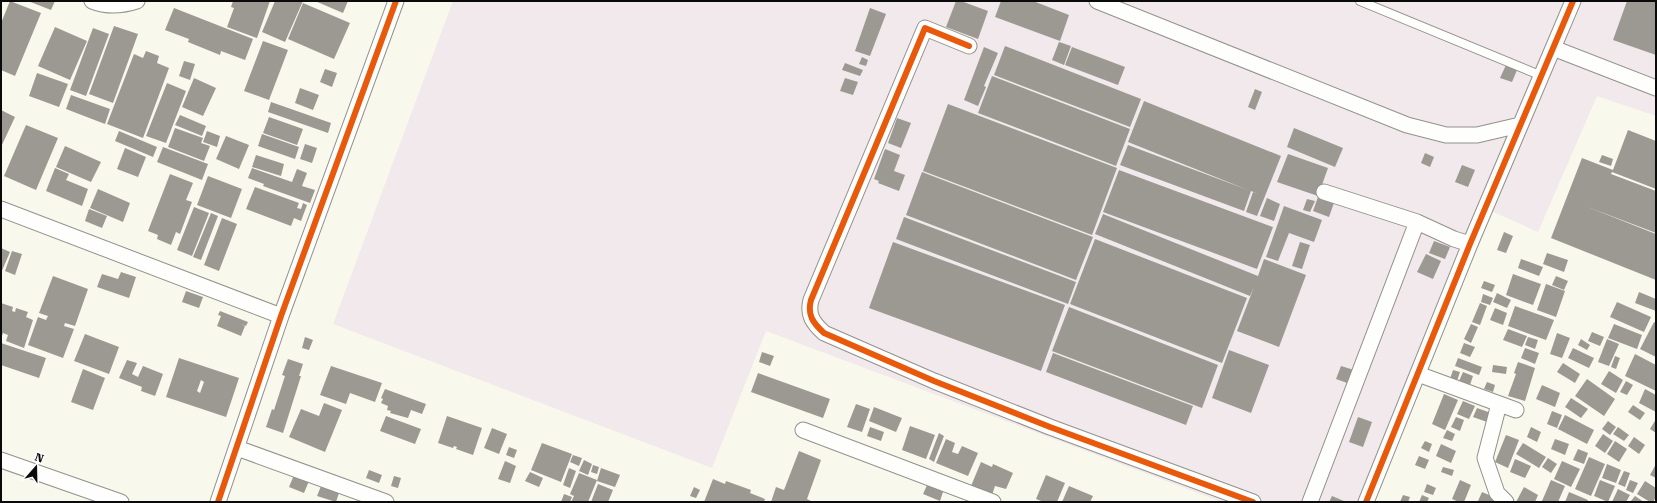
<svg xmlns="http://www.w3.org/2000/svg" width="1657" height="503" font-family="'Roboto Serif',serif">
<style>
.industrial{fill:#f1e9eb}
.building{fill:#9c9993;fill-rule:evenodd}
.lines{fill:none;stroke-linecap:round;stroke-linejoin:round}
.service-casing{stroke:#92918c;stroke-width:10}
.minor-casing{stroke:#92918c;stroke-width:17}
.service{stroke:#fefefc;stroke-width:8}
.minor{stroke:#fefefc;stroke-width:15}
.cycleway-casing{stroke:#fff;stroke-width:8}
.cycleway{stroke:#e8590c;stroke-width:6}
</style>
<rect width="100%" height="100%" fill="#f9f8ed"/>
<path class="industrial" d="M453 1H1656V116L1597 96 1538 232 1489 210 1364 502H1222L766 331 712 468 333 324Z"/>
<path class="building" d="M10 1 41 13 15 76 1 70V23Z
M28 1H55L51 10Z
M233 1H270L257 38 227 27 234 8 231 7Z
M275 1H303L285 42 262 32Z
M315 1H348L343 13Z
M956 1H961L988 11 978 39 946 27Z
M1001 1H1033L1069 15 1060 41 995 17Z
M1627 1H1656V55L1613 40Z
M303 3 350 23 334 59 288 39Z
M174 8 253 39 245 60 221 51 220 55 188 42 189 39 165 30Z
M870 8 886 14 870 56 855 51Z
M114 26 138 34 113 103 89 94Z
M55 27 87 41 70 80 38 66Z
M93 28 109 34 86 96 70 90Z
M263 41 288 50 269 100 244 91Z
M1059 42 1071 46 1064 65 1052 60Z
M1005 46 1141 99 1130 127 994 75Z
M984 47 998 53 984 86 986 87 978 106 964 100Z
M1072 47 1125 67 1118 85 1065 65Z
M146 51 159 56 157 63 169 68 143 138 107 124 134 54 143 58Z
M862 57 868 60 866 66 859 64Z
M184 61 195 64 190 80 179 76Z
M845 63 863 70 860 76 842 70Z
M1506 65 1517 70 1512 82 1500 78Z
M325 69 337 73 332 87 320 82Z
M37 73 68 84 59 107 29 96Z
M992 76 1130 129 1116 166 978 113Z
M194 78 216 88 203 116 182 107Z
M845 78 858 82 853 95 840 91Z
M167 83 186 91 166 143 146 136Z
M300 88 319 95 313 110 295 103Z
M1255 89 1262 92 1255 110 1248 107Z
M71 95 110 109 105 124 66 109Z
M1144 101 1281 156 1257 216 1246 212 1253 192 1259 194 1251 191 1244 211 1120 165 1128 145 1248 190 1128 142Z
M271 102 331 123 328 133 268 112Z
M948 104 1117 168 1092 235 923 171Z
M1 110 15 117 1 147Z
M180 115 206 126 202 136 175 125Z
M269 117 303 129 297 145 263 133Z
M897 118 911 123 901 148 888 143Z
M26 125 58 138 36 190 4 176Z
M175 128 203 138 201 143 210 146 204 161 168 147Z
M1294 128 1343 148 1335 167 1287 147Z
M1628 130 1656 141V189L1612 172 1611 174 1656 191V233L1585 206 1656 234V280L1551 238 1582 158 1613 170Z
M119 131 157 147 153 157 115 141Z
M207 131 220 136 217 147 203 142Z
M262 134 299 147 295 159 258 146Z
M226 136 249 145 239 169 216 159Z
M305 144 317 148 312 163 300 159Z
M65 146 101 162 91 182 56 167Z
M163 147 208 164 202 180 157 162Z
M125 148 146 157 138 177 117 169Z
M885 149 900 155 894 171 905 175 899 191 878 183 879 181 874 179Z
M1425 153 1434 157 1430 167 1421 163Z
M1288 154 1328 168 1318 196 1277 182Z
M256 155 284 164 281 176 252 167Z
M1602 155 1613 159 1611 166 1599 162Z
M1462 165 1475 170 1468 187 1455 182Z
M55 168 69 174 66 180 88 189 82 206 46 191Z
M252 168 292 182 297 169 307 173 302 186 315 190 310 203 263 186 264 184 248 178Z
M1119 170 1273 227 1257 269 1103 212Z
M922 172 1093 237 1076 280 906 215Z
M170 174 193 183 186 200 192 202 180 234 176 232 171 245 157 239 158 235 148 231Z
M208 176 242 189 231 218 197 205Z
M255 187 299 203 297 208 301 209 303 203 307 205 301 221 294 218 291 226 246 209Z
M98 189 130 203 123 222 90 208Z
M1319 194 1335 200 1329 217 1313 211Z
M1267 198 1280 204 1274 221 1260 216Z
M1307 199 1315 201 1310 212 1303 210Z
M1284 206 1322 220 1314 242 1289 233 1278 261 1266 257Z
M194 207 209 213 192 256 177 250Z
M89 209 107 216 102 228 85 221Z
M211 213 218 216 201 260 193 257Z
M1103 214 1258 276 1264 259 1306 275 1279 347 1237 331 1254 287 1250 296 1095 234Z
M904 217 1076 282 1068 304 896 239Z
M222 218 237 224 219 271 204 265Z
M1504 232 1513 236 1506 253 1497 250Z
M1095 239 1247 298 1222 363 1070 304Z
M1434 241 1450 247 1445 259 1429 253Z
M893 242 1065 305 1041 371 869 308Z
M1300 242 1310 245 1302 269 1292 266Z
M1 248 10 252 1 273Z
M12 251 22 254 15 275 5 271Z
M1547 253 1568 260 1564 272 1543 264Z
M1426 254 1441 261 1433 279 1417 272Z
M1521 259 1543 267 1539 276 1518 268Z
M121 272 136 277 129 298 97 287 102 274 118 279Z
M1513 274 1541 284 1533 305 1506 295Z
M53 276 88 289 75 326 65 323 64 326 74 329 63 358 28 345 38 317 46 320 48 316 39 313Z
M1556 276 1568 281 1564 290 1552 285Z
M1484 281 1495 285 1492 292 1481 288Z
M1546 284 1565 291 1556 317 1537 310Z
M186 291 203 297 199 308 182 302Z
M1639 292 1656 299V311L1635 303Z
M1497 293 1511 300 1507 308 1493 302Z
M1483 294 1493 298 1490 305 1481 302Z
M1617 302 1651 317 1644 332 1610 317Z
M1 303 13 307 12 311 15 312 16 308 28 312 26 317 33 320 24 348 6 341 8 335 3 333 1 338Z
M1480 303 1487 306 1480 325 1472 322Z
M1515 306 1554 320 1546 340 1508 326Z
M1069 307 1218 365 1202 408 1052 351Z
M1495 308 1507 313 1503 325 1490 320Z
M220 311 248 322 246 326 241 324 245 326 241 336 217 326 221 316 218 315Z
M1654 322 1656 323V357L1640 349Z
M1471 324 1478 327 1471 343 1464 339Z
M1614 324 1642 335 1637 349 1608 338Z
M1508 329 1527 336 1522 347 1503 340Z
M1592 332 1604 337 1600 346 1588 341Z
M1557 333 1570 338 1562 358 1550 354Z
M85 334 119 347 109 374 74 361Z
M305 337 313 340 309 350 302 348Z
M1528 337 1538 340 1535 349 1525 345Z
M1581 339 1590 345 1587 350 1578 345Z
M1607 339 1619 344 1609 366 1598 362Z
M1 343 46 358 39 378 1 365Z
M1464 343 1475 347 1470 357 1460 353Z
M1525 348 1539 353 1535 364 1521 358Z
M1573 348 1594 358 1589 368 1568 358Z
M1229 350 1269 365 1251 413 1212 398Z
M762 352 774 356 770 366 759 362Z
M1053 353 1193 406 1186 425 1046 372Z
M1635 354 1656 365V391L1625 376Z
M1615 356 1620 358 1616 369 1611 367Z
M179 358 239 378 226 417 166 397ZM201 380 204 382 200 393 197 391Z
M1458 358 1482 367 1479 375 1455 366Z
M288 359 303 364 299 376H301L283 433 266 427 272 409 274 410 285 376 282 375Z
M127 360 137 363 132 374 138 377 143 366 163 374 155 396 141 391 142 387 119 378Z
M1518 362 1535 368 1525 401 1508 396 1516 374 1514 373Z
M1563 363 1580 374 1575 383 1557 372Z
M1493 365 1507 367 1506 374 1492 372Z
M331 366 382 383 375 402 350 393 346 404 320 395Z
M1341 366 1354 370 1350 384 1336 379Z
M83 369 105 378 93 410 71 402Z
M1453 370 1460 372 1457 381 1450 379Z
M1609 371 1623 380 1616 393 1601 384Z
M1463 372 1473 376 1470 385 1459 381Z
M758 373 830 399 823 418 751 392Z
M1587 379 1615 399 1604 416 1575 396Z
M1626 381 1633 385 1627 395 1620 392Z
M1487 382 1495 385 1493 392 1484 389Z
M1542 385 1560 393 1555 407 1536 399Z
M385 389 426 404 422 414 411 410 408 418 390 413 391 411 387 410 388 406 381 403 383 399 381 398Z
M1645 389 1656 395V412L1639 403Z
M1444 394 1458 400 1445 430 1432 424Z
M1571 398 1588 409 1581 418 1565 407Z
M1463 401 1475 406 1469 419 1457 414Z
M324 403 342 410 325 452 289 437 301 409 319 416Z
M856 404 870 409 862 432 847 427Z
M1633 405 1645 413 1640 420 1628 412Z
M874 407 902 418 896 432 869 421Z
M1477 408 1491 413 1487 422 1473 417Z
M1552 411 1562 415 1557 428 1547 424Z
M1565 415 1594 430 1587 444 1558 429Z
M386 416 421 429 415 444 380 431Z
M447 416 482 428 473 455 456 449 457 447 454 446 453 448 438 443Z
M1358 417 1372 422 1363 447 1349 442Z
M1456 417 1464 420 1460 431 1451 427Z
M1656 419V433L1650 429Z
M1608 421 1616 427 1610 435 1602 429Z
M910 426 935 435 926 459 902 450Z
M870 427 884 432 881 441 867 436Z
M1531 427 1541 432 1537 442 1527 437Z
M1618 427 1629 435 1624 441 1613 434Z
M492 428 507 434 499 454 484 448Z
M1447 430 1455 434 1452 441 1443 438Z
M939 433 944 436 934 462 929 459Z
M1603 434 1613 441 1605 453 1595 446Z
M1506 435 1519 440 1508 468 1495 462Z
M1634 437 1645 445 1639 454 1628 446Z
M946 439 955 443 952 452 958 454 962 446 978 453 968 476 936 463Z
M1555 439 1569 444 1565 455 1551 449Z
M1425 441 1432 444 1429 452 1421 448Z
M1615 441 1627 449 1619 462 1607 454Z
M542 443 572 454 561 482 531 470Z
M1523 443 1546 457 1539 468 1516 454Z
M1441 444 1456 451 1451 463 1436 456Z
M509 447 517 450 514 458 506 455Z
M1578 449 1588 453 1584 464 1573 460Z
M799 451 821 460 807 499 813 502H771L776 487 784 490Z
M573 455 582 458 579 466 570 462Z
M1419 456 1429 460 1425 469 1415 465Z
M1589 457 1605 464 1591 496 1575 489Z
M1548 458 1557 464 1551 473 1542 467Z
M1515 459 1531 466 1525 478 1510 472Z
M584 460 592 464 588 475 579 471Z
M505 461 516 466 510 483 498 479Z
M1562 461 1580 469 1571 487 1554 479Z
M981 462 992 467 993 464 1013 473 1006 489 995 486 992 495 971 486Z
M1607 464 1621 470 1616 483 1602 478Z
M1656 464V478L1650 475Z
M593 465 599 467 597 474 591 472Z
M1443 467 1454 470 1452 476 1441 472Z
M569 468 576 471 570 488 563 485Z
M601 468 620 475 615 487 597 481Z
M369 470 382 475 379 483 366 478Z
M1624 471 1630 473 1625 487 1618 484Z
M530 472 543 478 539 487 525 481Z
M579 473 597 480 588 502H571L574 496 570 494Z
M294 475 309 481 304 493 289 487Z
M1046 475 1065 483 1057 502H1044L1036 499Z
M394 476 401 478 398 488 391 486Z
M713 479 725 484 726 481 751 490 750 493 765 499 764 502H704Z
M1460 480 1471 485 1464 502H1459L1452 499Z
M1551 480 1565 486 1558 502 1542 501Z
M1600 480 1615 486 1608 502 1594 496Z
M1630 480 1638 483 1633 493 1626 490Z
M1645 481 1656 488V497L1653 502H1650L1637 494Z
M928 483 944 489 940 501 923 494Z
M598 484 613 490 608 502H591Z
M1427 484 1436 488 1433 495 1424 492Z
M321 486 339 493 336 502 317 496Z
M1069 486 1093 496 1090 502H1062Z
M694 487 700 490 696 498 690 496Z
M1524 487 1538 495 1535 502H1516Z
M1618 489 1630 495 1626 502H1612Z
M1482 492 1496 498 1494 502 1478 501Z
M1569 492 1588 500 1587 502H1565Z
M564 494 572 497 570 502H561Z
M1403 495 1410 497 1408 502H1400Z
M1422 495 1429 498 1427 502H1419Z
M1332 496 1344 501 1343 502H1329Z
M1635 496 1644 502H1630Z"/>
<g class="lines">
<g class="service-casing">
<path id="service" d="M1360 1 1542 76"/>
</g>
<g class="minor-casing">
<path id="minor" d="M92 1C107 7 122 6 137 1
M1097 1 1407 125 1446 135H1477L1520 125
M969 46 925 28 811 300C807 315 813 323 824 333L934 381 1050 427 1253 502
M1553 48 1656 88
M1324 192 1417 222 1454 239 1470 244
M1 209 281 316
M1418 374 1516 410
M1499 404 1485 458 1497 493 1506 502
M803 430 993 502
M237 448 386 502
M1 460 121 502
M218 502 281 316 396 1
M1310 502 1417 222
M1366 502 1470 244 1573 1"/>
</g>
<use href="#service" class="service"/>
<use href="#minor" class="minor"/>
<g class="cycleway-casing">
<path id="cycleway" d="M969 46 925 28 811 300C807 315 813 323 824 333L934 381 1050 427 1253 502
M218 502 281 316 396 1
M1366 502 1470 244 1573 1"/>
</g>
<use href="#cycleway" class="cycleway"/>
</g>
<rect width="1657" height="503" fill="none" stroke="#0a0a0a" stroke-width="4"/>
<g transform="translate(36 467) rotate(20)" stroke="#ffffff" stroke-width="3" paint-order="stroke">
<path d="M0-3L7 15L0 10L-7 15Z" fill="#0a0a0a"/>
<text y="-6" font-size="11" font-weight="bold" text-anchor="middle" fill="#0a0a0a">N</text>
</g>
</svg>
